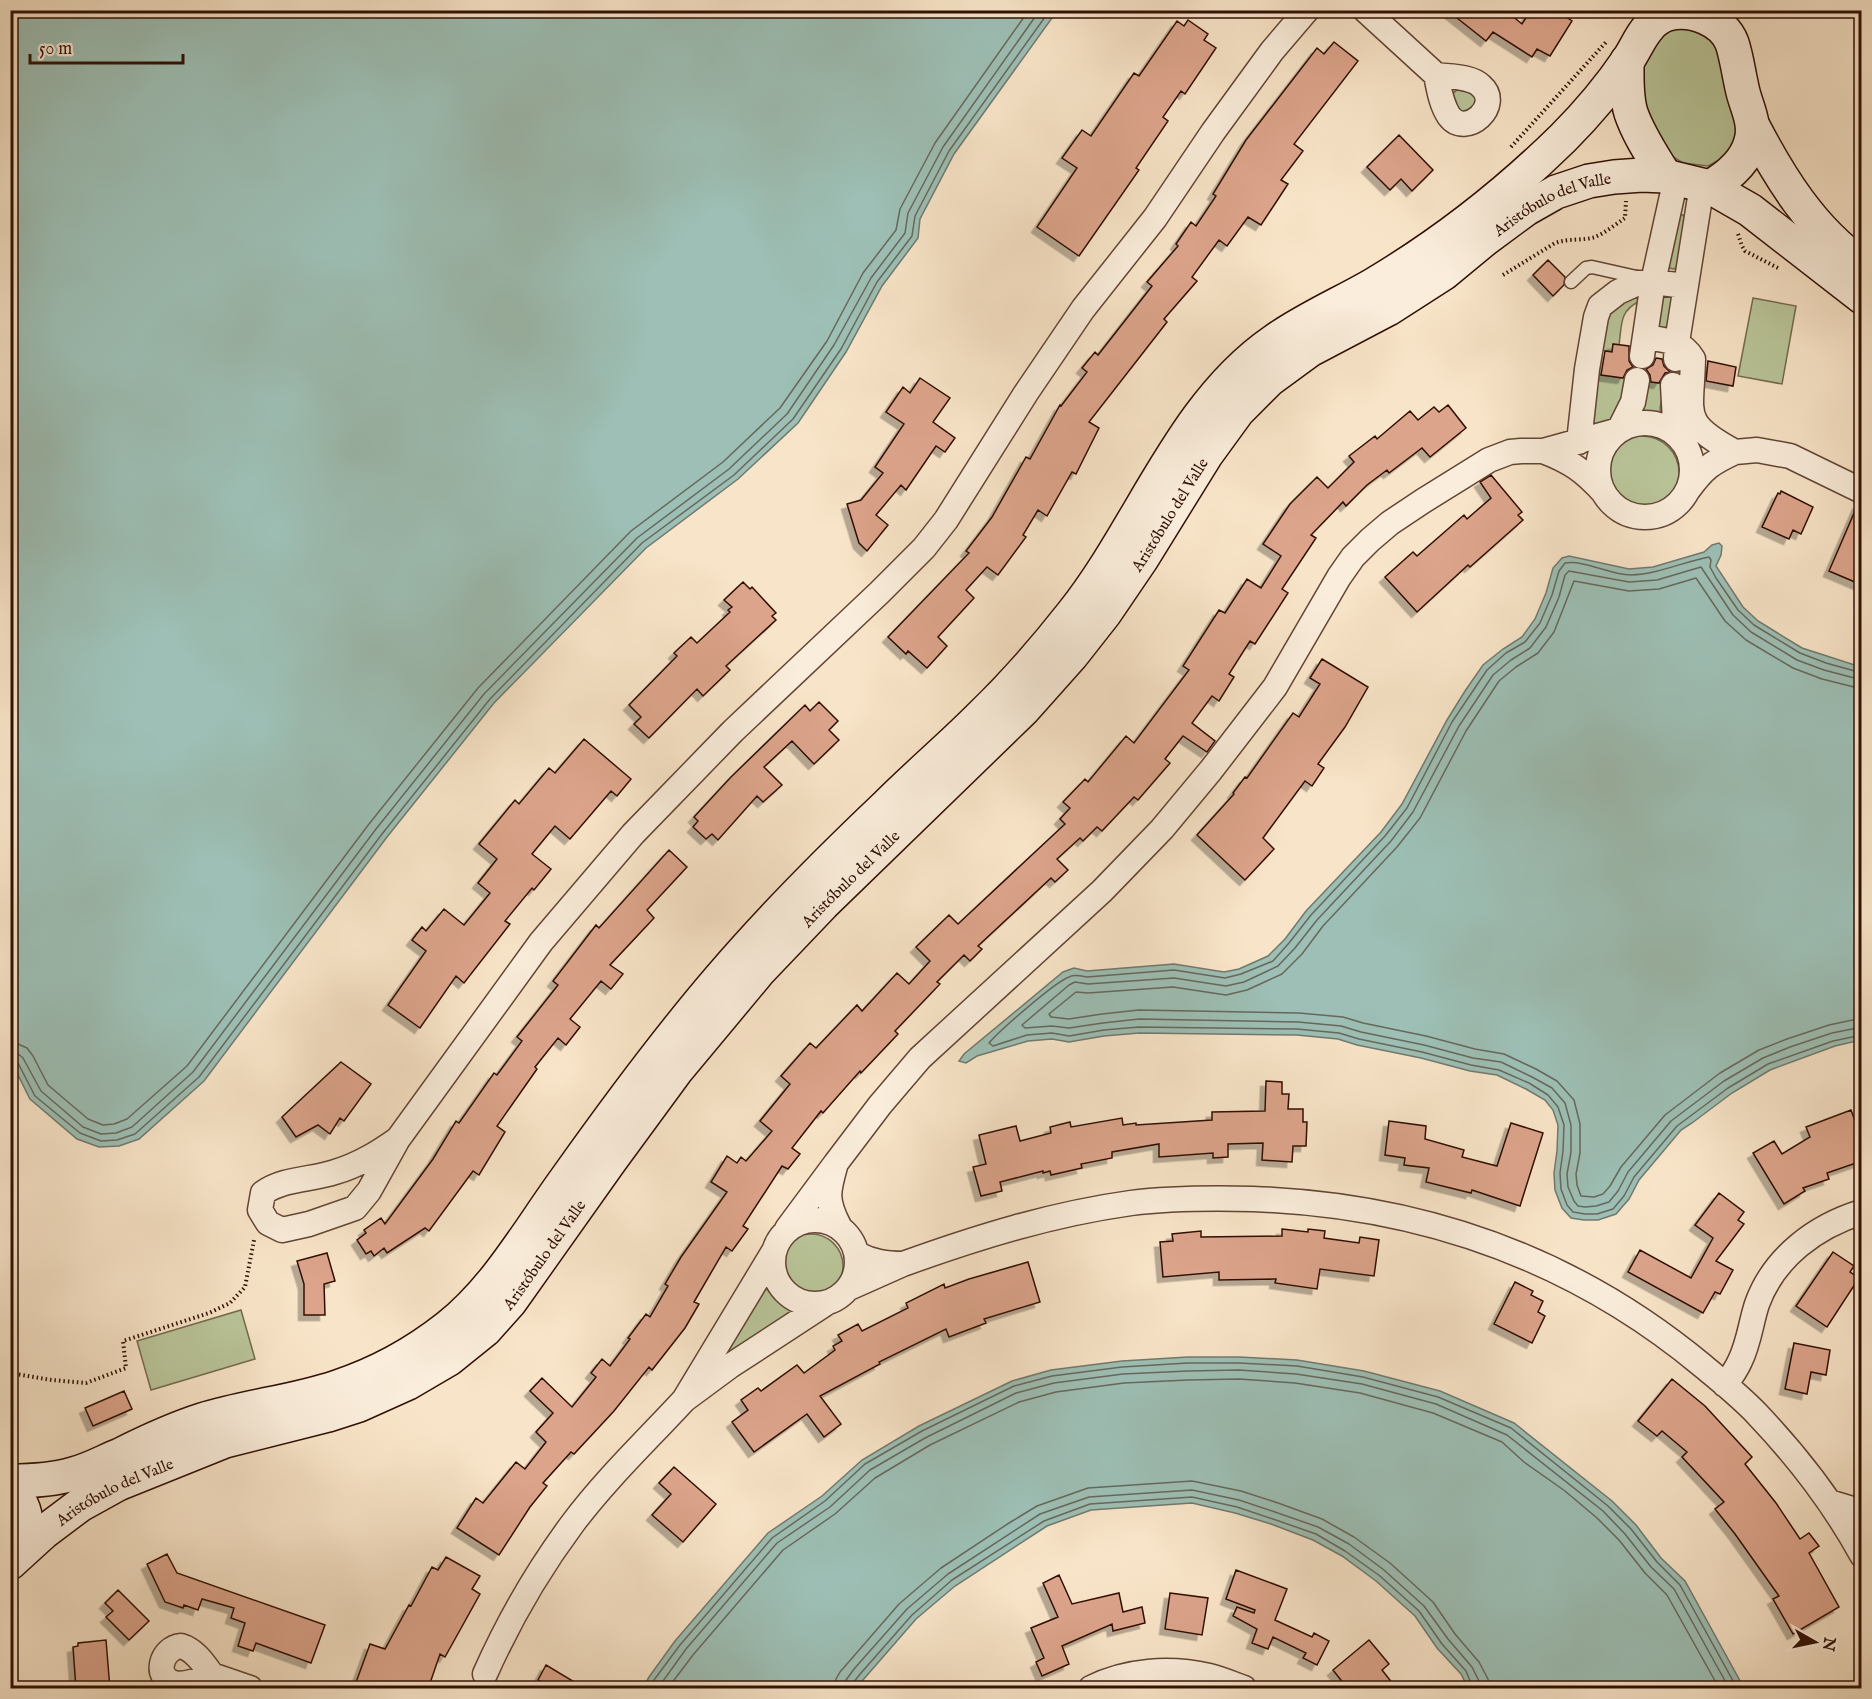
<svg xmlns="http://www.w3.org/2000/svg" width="1872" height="1699" font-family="'IM FELL English',serif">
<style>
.green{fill:#b9c599;stroke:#746a4e;stroke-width:1.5}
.water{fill:#9dbfb5;stroke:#71796e;stroke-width:1.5}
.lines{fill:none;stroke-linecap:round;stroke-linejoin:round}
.shore{stroke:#66685c;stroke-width:1.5}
.building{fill:#dca48b;stroke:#301004;stroke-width:1.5;filter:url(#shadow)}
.lane-casing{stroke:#624535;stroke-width:15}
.street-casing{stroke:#624535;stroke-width:27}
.secondary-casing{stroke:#301004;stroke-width:36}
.path{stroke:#301004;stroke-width:4;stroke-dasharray:1.5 3;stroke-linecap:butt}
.lane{stroke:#faeddb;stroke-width:12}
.street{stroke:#faeddb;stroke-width:24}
.secondary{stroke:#faeddb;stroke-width:33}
.labels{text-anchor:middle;stroke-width:4.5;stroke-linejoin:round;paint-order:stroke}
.street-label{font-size:16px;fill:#301004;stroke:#faeddb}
</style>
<defs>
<filter id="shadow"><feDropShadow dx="-5.5" dy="5.5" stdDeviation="0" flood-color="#0004"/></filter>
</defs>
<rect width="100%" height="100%" fill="#f8e4c8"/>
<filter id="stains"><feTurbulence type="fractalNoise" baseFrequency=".00333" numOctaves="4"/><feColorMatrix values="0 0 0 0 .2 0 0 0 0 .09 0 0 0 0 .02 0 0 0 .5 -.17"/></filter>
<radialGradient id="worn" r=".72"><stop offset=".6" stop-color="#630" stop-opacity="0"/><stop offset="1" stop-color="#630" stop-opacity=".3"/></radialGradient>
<path class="green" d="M1682 22 1715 37 1738 118V138L1727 156 1708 166 1683 163 1662 150 1643 126 1638 65 1650 38Z
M1467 88 1479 101 1463 117 1450 100C1453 90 1458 89 1467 88Z
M1676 214 1683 215 1685 218 1678 266 1674 269 1669 268 1666 264Z
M1638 291 1640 301C1619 311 1622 324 1619 345L1613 344 1612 352 1602 350 1608 311Z
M1663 294 1674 295 1670 328 1658 329 1657 323Z
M1753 298 1796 306 1782 384 1738 376Z
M1598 374 1628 379C1624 402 1619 412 1602 428L1595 427 1592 419Z
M1647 381 1664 384 1660 409 1662 416 1659 419 1640 415 1639 412Z
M1605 473a37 37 0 1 1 74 0a37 37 0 1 1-74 0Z
M779 1266a32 32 0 1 1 64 0a32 32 0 1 1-64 0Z
M766 1281 774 1298 793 1312 713 1373Z
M241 1310 255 1359 151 1390 137 1341Z"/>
<path class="water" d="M11 10 1057 11 954 154 920 219 918 238 882 286 846 352 798 423 738 479 646 548 494 703 387 837 204 1081 139 1139 119 1146 99 1147 77 1139 30 1099 11 1061Z
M1719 543 1722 546 1721 555 1716 566 1743 607 1758 621 1802 648 1861 667V1040L1835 1046 1770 1070 1732 1093 1692 1123 1681 1130 1639 1180 1629 1199 1616 1214 1598 1220H1584L1571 1218 1562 1208 1555 1190 1554 1173 1557 1151 1558 1125 1553 1110 1545 1100 1526 1089 1497 1075 1470 1071 1421 1058 1357 1045 1338 1039 1297 1035 1139 1033 1104 1036 1069 1042 1052 1039 1028 1041 977 1056 966 1063 959 1061 964 1054 1063 972 1074 968 1087 971 1174 964 1224 972 1239 969 1268 956 1285 939 1306 911 1381 832 1402 804 1447 720 1465 691 1483 665 1503 649 1522 637 1535 619 1546 593 1553 568 1562 558 1569 556 1629 569 1653 567 1704 552 1712 545Z
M1188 1357H1239L1297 1360 1364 1371 1440 1391 1514 1423 1612 1501 1636 1525 1661 1558 1685 1581 1744 1688H1468L1461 1674 1437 1648 1415 1616 1376 1581 1342 1556 1313 1540 1271 1524 1235 1513 1192 1503 1091 1510 1047 1526 955 1586 916 1619 856 1688H643L649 1677 675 1641 768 1533 822 1496 862 1460 919 1426 1012 1381 1051 1370 1122 1361Z"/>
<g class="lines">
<path class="shore" d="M1862 673 1826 663 1800 653 1754 625 1738 610 1716 578 1710 567 1711 560 1709 557C1683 562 1658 574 1631 575 1609 575 1587 560 1565 563L1559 571 1552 595 1540 623 1525 642 1506 653 1487 670 1452 722 1407 808 1385 836 1311 915 1289 943 1273 961 1241 974 1225 978 1174 970 1087 977C1081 976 1075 974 1069 977 1055 982 999 1031 989 1043L993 1046 1027 1035 1052 1033 1069 1036 1104 1030 1139 1027 1297 1029 1339 1033 1359 1039 1422 1052 1471 1065 1499 1070 1529 1083 1548 1095 1558 1107 1564 1125 1563 1151 1560 1173 1561 1189 1567 1205 1573 1212 1585 1214H1597L1613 1209 1624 1196 1634 1177 1677 1126 1728 1088 1768 1064 1833 1041 1862 1035
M1862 680 1824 670 1797 660 1751 632 1733 615 1701 567 1657 580 1629 582 1569 571 1565 575 1559 597 1546 627 1530 648 1511 660 1493 675 1459 726 1413 812 1391 841 1317 920 1295 948 1278 966 1244 982 1226 986 1174 978 1088 984 1075 982 1069 985 1022 1025 1025 1028 1052 1026 1069 1028 1103 1023 1139 1019 1298 1022 1341 1026 1361 1032 1424 1045 1473 1058 1501 1062 1532 1077 1552 1088 1565 1103 1571 1125V1152L1567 1174 1568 1187 1574 1201 1578 1206 1585 1207 1596 1206 1609 1202 1618 1191 1628 1172 1671 1121 1724 1081 1763 1058 1790 1047 1832 1033 1862 1027
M1862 689 1822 679 1793 668 1746 640 1725 621 1696 578 1659 589 1629 591 1574 581 1554 632 1538 653 1516 667 1499 681 1466 731 1420 818 1397 847 1323 926 1302 954 1282 974 1247 990 1226 995 1173 987 1088 993 1076 992 1049 1014 1051 1017 1069 1019 1102 1014 1139 1010 1299 1013 1343 1017 1363 1023 1426 1036 1475 1049 1504 1054 1536 1069 1557 1081 1574 1100 1580 1124V1153L1576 1174 1577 1185 1581 1196 1594 1197 1603 1194 1610 1186 1621 1167 1665 1115 1720 1073 1759 1050 1787 1039 1829 1025 1862 1018
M10 1043 18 1044 27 1048 33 1056 48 1085 88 1119 103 1125 114 1124 127 1119 187 1066 369 824 478 688 631 531 723 462 780 408 827 341 863 273 896 230 900 209 935 143 1029 10
M10 1052 17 1053 23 1058 41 1091 83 1127 101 1134 116 1133 132 1127 193 1072 376 829 484 694 637 538 729 469 787 414 834 345 871 278 905 233 908 213 943 147 1040 10
M10 1060 18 1063 35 1096 80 1133 101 1141 117 1140 135 1134 199 1077 382 834 490 699 642 543 734 475 793 419 841 349 877 282 912 236 915 216 949 151 1050 10
M649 1688 654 1680 680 1645 772 1538 825 1501 865 1464 922 1431 1014 1386 1052 1376 1122 1367 1188 1363H1239L1297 1366 1363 1377 1438 1397 1511 1428 1608 1506 1631 1529 1657 1562 1680 1585 1737 1688
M658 1688 686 1649 777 1543 830 1507 870 1470 925 1438 1016 1393 1054 1383 1123 1374 1188 1371 1239 1370 1296 1374 1362 1384 1436 1404 1507 1435 1603 1511 1625 1534 1651 1567 1674 1589 1729 1688
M668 1688 693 1655 783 1550 835 1514 875 1478 930 1445 1019 1402 1056 1392 1124 1383 1188 1380 1239 1379 1295 1383 1360 1393 1433 1413 1502 1442 1524 1462 1565 1491 1597 1518 1619 1540 1645 1573 1667 1595 1719 1688
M835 1688 836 1679 840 1672 899 1604 941 1568 1009 1523 1037 1506 1088 1488 1192 1481 1241 1491 1278 1503 1322 1519 1354 1537 1390 1563 1433 1602 1455 1634 1479 1662 1488 1679 1489 1688
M844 1688 846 1680 854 1669 907 1609 948 1574 1040 1514 1089 1497 1192 1490 1239 1500 1275 1512 1318 1527 1349 1544 1384 1570 1424 1606 1448 1639 1472 1667 1479 1681 1480 1688
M852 1688 853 1683 861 1673 912 1615 952 1580 1044 1521 1090 1504 1192 1497 1237 1507 1273 1519 1316 1534 1345 1551 1380 1576 1419 1611 1442 1644 1466 1671 1473 1688"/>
</g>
<path class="building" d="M1447 10H1505L1522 24 1531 10H1556L1572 21 1550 56 1537 49 1532 57 1493 32 1486 41Z
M1188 20 1208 34 1204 40 1216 48 1185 94 1181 91 1163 117 1168 121 1136 168 1139 170 1079 256 1037 227 1077 168 1062 158 1082 130 1091 136 1134 73 1139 76 1177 21 1184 26Z
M1334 42 1358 61 1294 144 1303 151 1281 180 1288 184 1261 225 1248 217 1227 246 1219 240 1192 277 1197 281 1164 319 1167 322 1089 422 1099 428 1076 474 1072 472 1047 516 1038 510 1023 535 1026 537 998 575 987 567 966 590 974 598 938 637 947 646 927 668 908 651 906 654 888 637 969 553 966 551 992 517 1026 457 1030 459 1060 405 1061 406 1087 372 1082 368 1095 352 1098 355 1152 286 1147 282 1178 246 1176 244 1191 222 1196 226 1216 196 1213 194 1246 140 1317 48 1324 54Z
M1399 135 1433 170 1412 191 1401 179 1390 190 1367 167Z
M1548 260 1565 277 1564 285 1553 296 1533 275Z
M1613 344 1629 346V361L1633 367 1627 370 1623 378 1601 375 1605 351 1612 352Z
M1656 358 1662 359 1664 366 1670 372 1665 373 1659 383 1651 382 1650 375 1646 369 1653 365Z
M1708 361 1736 367 1733 386 1706 381Z
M920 378 950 398 933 422 955 438 945 452 936 446 906 490 901 485 876 515 888 525 867 551 859 543 847 504 861 500 883 473 875 467 904 424 886 412 903 387 910 393Z
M1448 405 1466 428 1430 457 1422 448 1389 473 1387 470 1367 485 1346 506 1343 502 1311 535 1316 538 1282 589 1288 593 1255 644 1250 641 1229 674 1234 677 1219 701 1212 696 1192 723 1215 741 1207 752 1183 736 1165 759 1170 763 1138 800 1134 797 1102 831 1097 827 1083 841 1080 838 1057 859 1068 870 1055 882 1051 878 978 946 982 949 970 961 964 955 937 982 940 984 895 1031 898 1034 861 1073 860 1071 823 1113 821 1111 792 1148 800 1154 788 1169 782 1166 743 1226 748 1229 732 1251 726 1247 694 1302 699 1304 685 1328 652 1370 649 1367 614 1411 574 1454 571 1452 543 1483 547 1486 530 1507 499 1555 457 1528 476 1498 483 1503 516 1462 525 1469 546 1442 536 1432 553 1413 530 1391 542 1378 572 1407 596 1377 591 1373 602 1359 610 1366 630 1339 628 1338 646 1314 650 1317 668 1286 665 1284 681 1257 727 1192 711 1182 727 1156 737 1163 741 1157 746 1161 772 1131 760 1121 790 1084 781 1076 810 1043 816 1048 857 1005 862 1011 897 973 909 984 930 961 916 947 949 915 958 924 1065 824 1060 819 1070 808 1063 802 1085 779 1088 782 1126 736 1134 743 1189 670 1183 666 1219 610 1225 613 1247 579 1261 588 1281 556 1263 544 1290 504 1317 477 1328 488 1354 462 1349 456 1375 436 1377 439 1410 411 1418 420 1434 407 1439 412Z
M1491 475 1522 512 1518 515 1523 520 1470 567 1468 565 1417 612 1385 577 1413 552 1417 556 1464 515 1467 519 1491 498 1480 482Z
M1781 491 1813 507 1801 534 1793 530 1789 539 1762 527 1778 493 1780 494Z
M1858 504 1862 505V585L1829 571Z
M743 582 750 589 752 587 776 613 772 616 776 620 726 666 730 670 703 696 697 689 649 738 634 724 641 717 629 705 677 656 674 653 691 637 697 643 730 612 728 610 732 607 724 600Z
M1322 659 1368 687 1345 727 1318 764 1324 768 1312 786 1305 781 1263 838 1274 849 1245 880 1197 835 1234 794 1233 793 1245 777 1247 778 1293 713 1299 717 1320 684 1310 678Z
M819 702 838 721 829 730 839 740 814 764 792 741 764 767 782 785 763 802 757 796 718 840 712 834 706 839 693 827 698 821 694 817 731 777 805 705 810 711Z
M584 739 631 779 617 796 611 791 570 839 555 826 532 854 551 869 534 890 532 888 505 921 510 924 464 983 456 976 420 1028 388 1005 426 951 412 940 422 927 426 931 444 909 464 925 490 893 478 883 497 859 479 844 515 800 519 804 549 768 555 773Z
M669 850 687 867 647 910 654 918 610 965 623 974 611 989 601 981 570 1019 580 1027 566 1045 558 1038 535 1067 537 1069 497 1126 505 1132 479 1175 473 1171 429 1231 425 1228 387 1253 384 1248 374 1256 371 1251 366 1254 357 1240 366 1233 364 1230 381 1218 385 1224 433 1159 456 1121 459 1123 494 1073 497 1075 522 1041 517 1037 558 985 553 981 596 925 599 928Z
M341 1062 371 1084 344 1121 340 1118 330 1134 318 1125 296 1137 282 1117Z
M1266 1081 1282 1082V1094H1289L1288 1109H1303V1122H1307L1306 1146H1293L1292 1162 1262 1160 1263 1143 1228 1144V1157L1213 1158V1153L1159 1157V1144L1112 1152V1158L1081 1164 1082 1168 1051 1175 1050 1171 1043 1173V1171L1000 1182 1002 1191 981 1196 973 1167 986 1164 979 1135 1016 1126 1020 1141 1051 1133 1050 1127 1070 1122 1071 1127 1122 1118 1123 1125 1136 1123V1125L1212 1120V1112L1265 1111Z
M1851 1110 1862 1140V1161L1827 1173 1829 1179 1803 1188 1805 1191 1784 1204 1753 1153 1774 1141 1782 1154 1810 1137 1806 1127Z
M1389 1121 1426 1126 1425 1139 1464 1150 1462 1157 1497 1166 1511 1123 1543 1133 1520 1206 1472 1190 1471 1193 1426 1182 1429 1168 1404 1165 1405 1158 1385 1155Z
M1719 1193 1744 1212 1738 1220 1744 1224 1716 1261 1733 1270 1720 1294 1715 1292 1703 1313 1628 1272 1640 1250 1691 1278 1713 1238 1695 1225Z
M1282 1229 1308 1232V1229L1325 1231 1324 1238 1359 1243 1360 1237 1379 1240 1374 1276 1320 1269 1317 1289 1275 1283 1276 1279 1219 1280V1272L1163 1277 1160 1242 1173 1241 1172 1234 1201 1231V1237L1282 1236Z
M1833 1252 1854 1266 1850 1272 1859 1278 1827 1327 1796 1306Z
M327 1253 335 1281 324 1284 325 1315H304V1284L297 1261Z
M1028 1262 1040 1302 984 1319 986 1323 949 1337 946 1329 879 1362 880 1364 820 1396 841 1424 824 1437 807 1414 754 1452 732 1422 748 1410 741 1400 758 1388 761 1391 797 1365 804 1373 835 1350 833 1346 842 1341 838 1335 858 1324 862 1331 908 1308 906 1303 944 1284 945 1288 969 1279Z
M1515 1282 1533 1291 1531 1295 1543 1301 1538 1312 1545 1316 1532 1343 1494 1324Z
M1794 1343 1830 1350 1826 1375 1811 1372 1807 1394 1785 1389Z
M1672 1379 1705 1406 1752 1457 1745 1464 1776 1503 1800 1539 1809 1533 1819 1546 1809 1553 1839 1607 1793 1634 1773 1599 1779 1596 1735 1534 1715 1509 1724 1502 1682 1457 1687 1452 1662 1431 1657 1436 1638 1421Z
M124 1391 132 1409 93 1426 85 1408Z
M674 1467 716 1504 683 1542 652 1515 671 1494 659 1483Z
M167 1554 177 1573 325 1625 311 1663 256 1643 253 1651 238 1646 245 1623 231 1618 234 1608 202 1599 198 1610 184 1605 183 1608 165 1602 147 1564Z
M446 1557 480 1576 472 1589 480 1594 445 1657 440 1654 428 1689H364L355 1685 370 1644 385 1649 409 1605 411 1606 432 1567 438 1570Z
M1236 1570 1287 1589 1275 1620 1312 1637 1314 1633 1329 1641 1317 1665 1303 1658 1306 1653 1273 1637 1268 1649 1252 1643 1257 1629 1233 1616 1237 1607 1254 1613 1255 1610 1226 1599Z
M1059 1575 1072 1604 1119 1593 1123 1612 1142 1607 1145 1623 1113 1631 1112 1624 1062 1646 1069 1664 1042 1676 1036 1662 1044 1658 1031 1628 1058 1617 1043 1583Z
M118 1590 149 1621 129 1640 106 1617 113 1611 105 1603Z
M1170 1593 1208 1598 1202 1635 1165 1629Z
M106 1640 110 1689H76L73 1647 78 1646V1643Z
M1369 1640 1389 1664 1382 1670 1397 1689H1348L1333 1670Z
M546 1665 586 1689H545V1684L538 1680Z"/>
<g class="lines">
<g class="lane-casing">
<path id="lane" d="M1571 282 1586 268 1592 267 1641 278"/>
</g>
<g class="street-casing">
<path id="street" d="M1365 10 1436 75
M1436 75C1450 77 1471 76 1481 86 1503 105 1466 139 1449 116 1441 104 1439 89 1436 75Z
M1645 337C1664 340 1682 340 1693 359 1692 415 1679 422 1735 452 1711 463 1704 468 1688 490
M1642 356 1653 282 1676 178
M1676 359 1677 342 1702 185
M1673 385 1675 421 1681 439 1687 435
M1598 470a47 47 0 1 1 94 0a47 47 0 1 1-94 0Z
M1579 442 1587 369 1596 317 1600 306 1618 292 1638 283 1653 282 1685 286
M1735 452 1757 450 1790 456 1862 491
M1604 493C1584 471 1570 461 1543 451L1619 430 1633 402 1637 380
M398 1139C378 1153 359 1165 335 1172 312 1180 284 1178 263 1193L260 1210 268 1223 282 1230 309 1224 355 1208 369 1191 398 1139 541 942 633 834 733 731 879 593 924 548 946 520 1026 393 1083 309 1155 218 1213 132 1272 51 1307 10
M836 1163 880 1105 920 1058 1102 891 1162 829 1211 770 1275 687 1339 577 1353 557 1370 540 1390 523 1423 501 1489 460 1510 452 1521 451H1543
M773 1262a42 42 0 1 1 84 0a42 42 0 1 1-84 0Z
M787 1229 836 1163C828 1191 825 1199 839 1226
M774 1251 684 1400 730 1366 825 1304
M903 1264C978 1237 1052 1214 1131 1203 1171 1198 1213 1198 1253 1199 1422 1205 1573 1258 1703 1366 1722 1382 1741 1397 1757 1414 1797 1456 1834 1504 1862 1555
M849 1288 903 1264C886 1264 873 1262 857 1254
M1725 1385C1731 1377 1736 1370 1740 1361 1749 1343 1751 1322 1757 1304 1774 1257 1816 1226 1862 1212
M1829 1502 1862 1512
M181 1646C195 1650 204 1664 212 1675 201 1679 185 1686 174 1683 153 1678 161 1648 181 1646Z
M485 1674C509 1620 538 1570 573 1523 606 1479 647 1440 684 1400
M212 1675 250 1688
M1091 1688C1126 1670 1170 1667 1209 1676 1221 1679 1233 1684 1244 1688"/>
</g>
<g class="secondary-casing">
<g id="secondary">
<path d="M1627 61C1627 79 1626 97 1631 113 1639 136 1653 156 1665 176"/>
<path d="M1753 126C1780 178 1812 230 1862 265"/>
<path d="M10 1481C31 1481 53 1480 73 1474 89 1470 105 1461 120 1455 146 1442 174 1429 202 1420 246 1406 293 1402 337 1387 377 1374 415 1353 448 1327 497 1288 529 1230 566 1179 615 1110 665 1042 720 978 772 917 829 860 887 805 917 775 949 748 979 718 1012 686 1043 651 1072 614 1141 528 1181 405 1274 341 1305 319 1340 304 1373 285 1442 244 1506 194 1563 138 1587 114 1609 88 1628 60 1635 50 1640 37 1648 28 1652 22 1661 16 1668 14 1692 8 1723 20 1732 43 1737 58 1739 76 1743 92 1747 108 1756 124 1751 141 1746 162 1727 177 1710 187"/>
<path d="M10 1490C33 1511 27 1534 15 1558"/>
<path id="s1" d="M10 1563 44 1532 80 1505 118 1484 225 1441 328 1415 359 1405 408 1383 449 1359 485 1330 510 1302 610 1161 676 1071 760 970 823 904 1023 710 1072 655 1105 613 1141 560 1206 455 1238 411 1269 380 1310 350 1388 309 1444 273 1484 240 1526 209 1556 192 1589 181 1614 177 1642 175 1665 176 1710 187 1750 210 1862 297"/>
</g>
</g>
<path class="path" d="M1511 147 1607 41
M1738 234 1742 246 1745 251 1780 269
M1503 275 1555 243C1569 238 1583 241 1595 237 1605 233 1616 224 1625 218L1626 201
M10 1373 52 1380 86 1383 126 1368 123 1341 209 1313 230 1303 245 1287 254 1240"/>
<use href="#lane" class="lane"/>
<use href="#street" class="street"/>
<use href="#secondary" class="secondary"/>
</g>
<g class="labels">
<g class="street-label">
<text dy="6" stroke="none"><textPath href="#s1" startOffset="2108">Aristóbulo del Valle</textPath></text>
<text dy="6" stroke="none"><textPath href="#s1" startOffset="1604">Aristóbulo del Valle</textPath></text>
<text dy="6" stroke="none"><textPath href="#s1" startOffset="1118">Aristóbulo del Valle</textPath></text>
<text dy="6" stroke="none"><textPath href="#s1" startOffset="632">Aristóbulo del Valle</textPath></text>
<text dy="6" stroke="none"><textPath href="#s1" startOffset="128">Aristóbulo del Valle</textPath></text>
</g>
</g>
<rect width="1872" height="1699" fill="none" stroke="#f8e4c8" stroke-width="36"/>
<rect x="12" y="12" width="1848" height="1675" fill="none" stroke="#301004" stroke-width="3"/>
<rect x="18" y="18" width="1836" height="1663" fill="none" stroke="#301004" stroke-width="1.5"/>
<g transform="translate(1815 1642) rotate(99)" stroke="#faeddb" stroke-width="4.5" paint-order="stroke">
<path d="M0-4.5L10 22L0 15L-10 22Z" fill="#301004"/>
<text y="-9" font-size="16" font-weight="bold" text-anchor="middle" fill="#301004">N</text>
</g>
<path d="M30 54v9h153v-9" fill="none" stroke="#301004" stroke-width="3"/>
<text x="39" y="54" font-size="18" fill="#301004" stroke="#faeddb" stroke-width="4.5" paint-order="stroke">50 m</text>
<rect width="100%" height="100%" filter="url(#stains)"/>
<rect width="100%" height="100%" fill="url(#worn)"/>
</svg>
